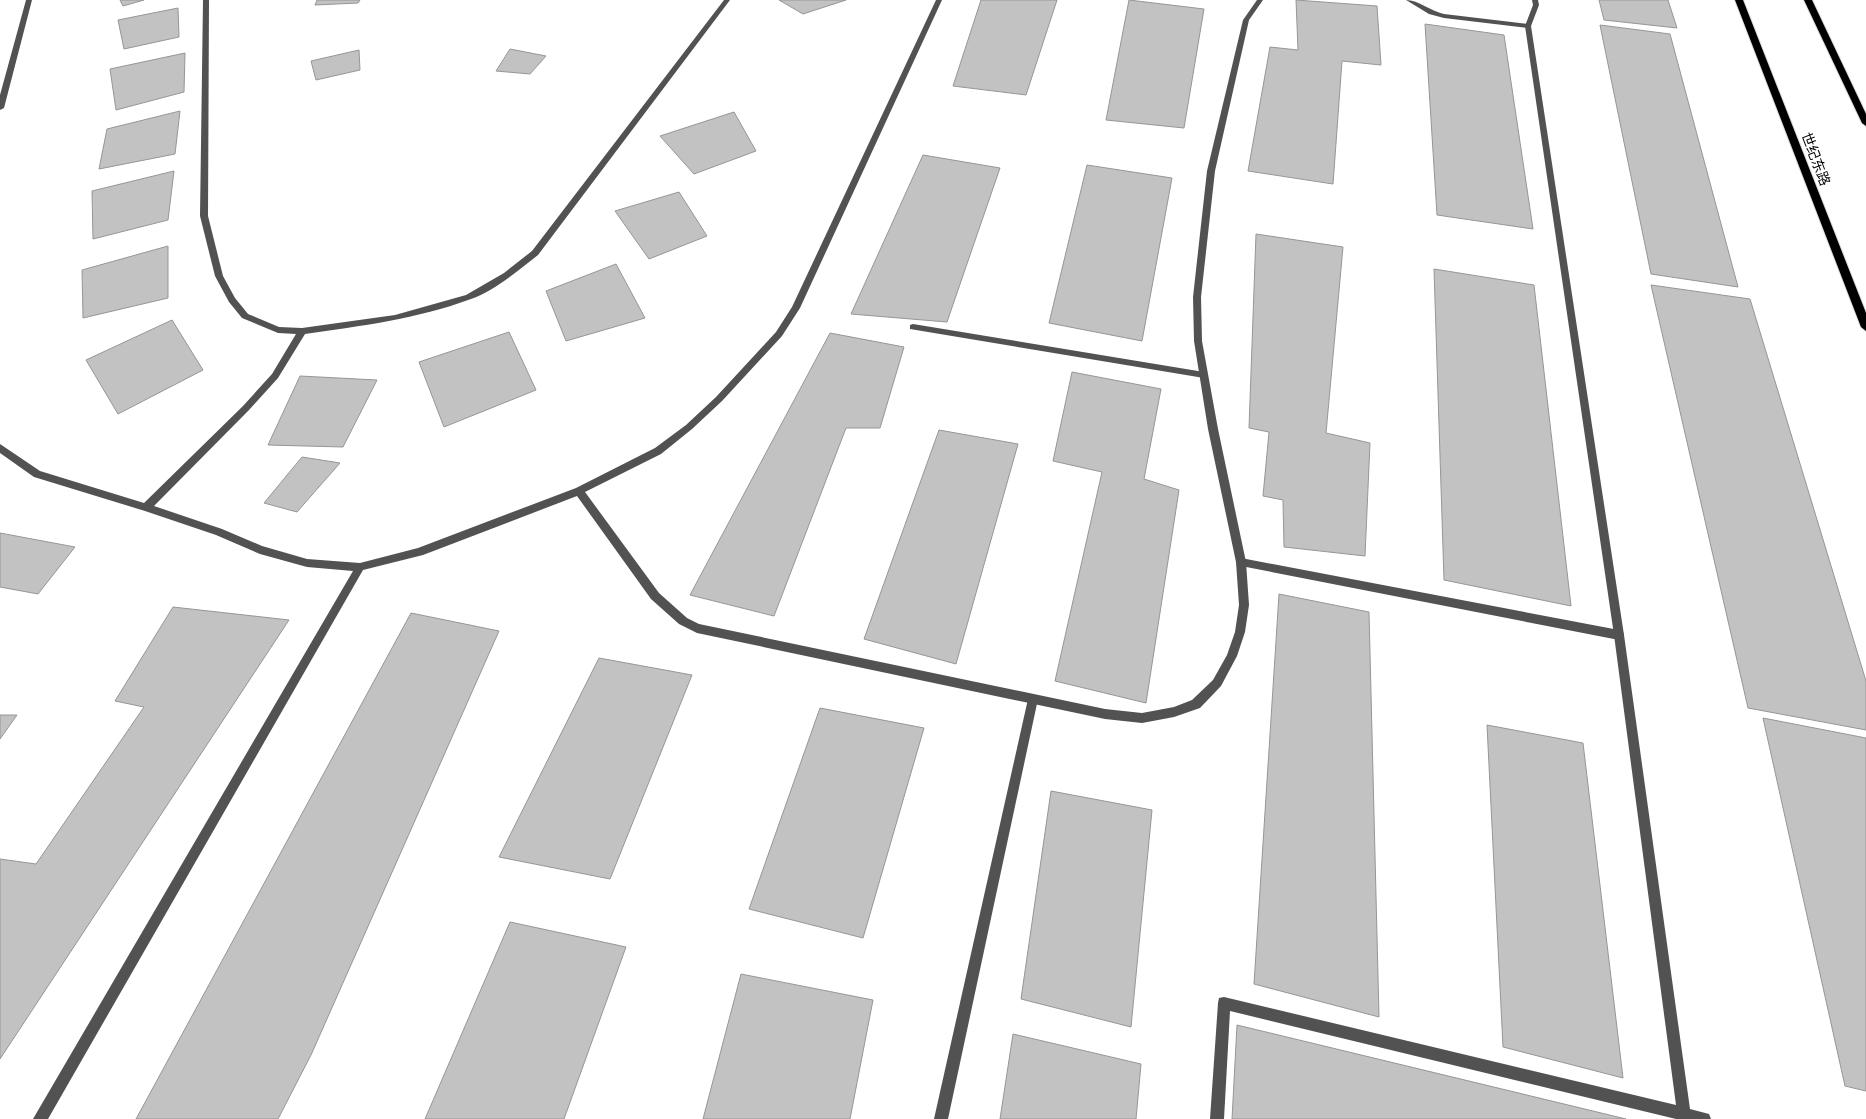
<svg xmlns="http://www.w3.org/2000/svg" width="1866" height="1119" font-family="'Roboto Condensed','Noto Sans SC',sans-serif">
<style>
.building{fill:#c2c2c2;stroke:#969696}
.lines{fill:none;stroke-linecap:round;stroke-linejoin:round}
.primary-casing{stroke:#dbdbdb;stroke-width:2}
.service{fill:#525252;fill-rule:evenodd}
.minor{fill:#525252;fill-rule:evenodd}
.primary{fill:#000;fill-rule:evenodd}
.labels{text-anchor:middle;stroke-width:4.5;stroke-linejoin:round;paint-order:stroke}
.far-street-label{font-size:14px;fill:#000;stroke:#fff}
</style>
<rect width="100%" height="100%" fill="#fff"/>
<path class="building" d="M120 0H144L123 6Z
M317 0H360L358 3 315 5Z
M779 0H846L803 14Z
M981 0H1057L1026 95 953 86Z
M1129 0 1204 9 1184 128 1106 120Z
M1296 0 1377 6 1381 65 1342 61 1333 184 1248 171 1270 47 1298 50Z
M1599 0H1668L1677 28 1604 20Z
M178 8 179 37 124 49 118 20Z
M1425 24 1504 35 1533 229 1437 215Z
M1600 25 1670 34 1738 287 1651 274Z
M510 49 546 56 530 74 496 71Z
M359 50 360 70 316 80 311 61Z
M185 53 184 92 116 110 110 69Z
M180 111 175 154 99 169 107 129Z
M734 112 756 151 694 174 660 136Z
M923 155 1000 168 947 322 851 314Z
M1087 165 1172 178 1142 341 1049 323Z
M174 171 168 220 93 239 92 191Z
M679 192 707 236 649 259 615 211Z
M1256 234 1343 247 1326 433 1370 443 1365 556 1284 547 1283 500 1263 496 1269 432 1249 428Z
M168 246V298L83 318 82 270Z
M616 264 645 318 566 341 546 291Z
M1434 269 1534 285 1571 606 1444 580Z
M1651 285 1750 299 1866 681V730L1748 708Z
M172 320 203 370 118 414 86 360Z
M509 332 536 390 444 427 419 362Z
M830 333 904 347 880 428H846L774 616 690 595Z
M1072 372 1161 389 1144 479 1179 490 1146 703 1055 681 1102 472 1053 461Z
M300 376 377 380 343 447 268 445Z
M939 430 1018 444 956 664 864 639Z
M302 457 340 463 297 512 264 503Z
M0 533 75 547 38 594 0 587Z
M1279 594 1369 612 1379 1017 1254 984Z
M173 607 289 620 0 1059V859L36 864 144 707 115 701Z
M411 613 499 631 311 1055 278 1119H136Z
M599 658 692 675 610 879 499 857Z
M820 708 924 728 863 938 749 909Z
M0 715H17L0 739Z
M1763 718 1866 738V1091L1845 1086Z
M1487 725 1583 743 1623 1078 1503 1047Z
M1051 791 1152 810 1131 1027 1021 999Z
M510 922 626 947 564 1119H425Z
M741 974 873 1000 850 1119H703Z
M1237 1025 1626 1119H1232Z
M1013 1034 1141 1064 1136 1119H1000Z"/>
<g class="lines">
<g class="primary-casing">
<path id="primary" d="M1735 0H1743L1866 313V331L1861 327Z
M1804 0H1812L1866 114V126L1862 123Z"/>
</g>
<path class="service" d="M1406 0C1419 0 1430 11 1444 14L1528 24 1531 26 1528 28 1444 18 1429 14Z
M913 324 1204 372 1208 375 1204 378 910 329V325Z
M1241 558 1619 630 1623 632 1624 635 1623 638 1619 640 1241 566 1237 565 1236 562 1237 559Z
M1033 694 1037 696 1038 699 948 1119H934L1028 699 1029 696Z"/>
<path class="minor" d="M26 0H32L4 108 0 110V95Z
M203 0H209L208 216 223 276 235 298 248 314 279 327 302 328 395 315 466 295 504 273 532 251 724 0H730L538 255C519 270 494 291 471 299 417 319 361 326 305 334L278 378 249 410 154 506 222 529 262 546 307 559 360 563 418 548 576 488 655 448 686 425 716 397 776 332 792 307 936 0H942L800 308 782 336 722 401 692 429 661 454 585 492 659 593 687 618 699 624 1105 709 1142 713 1174 707 1192 700 1213 680 1227 655 1235 632 1239 605 1236 562 1208 429 1194 341 1193 297 1207 171 1243 20 1257 0H1263L1249 20 1215 171 1201 297 1202 341 1218 429 1246 562 1249 605 1245 632 1237 656 1221 686 1200 708 1174 717 1142 723 1105 719 697 633 679 624 651 599 577 496 423 555 363 570 48 1119H33L353 571 307 567 260 554 216 535 145 511 34 477 0 453V444L40 471 144 503 243 406 272 374 296 334 278 333 242 318 229 302 215 276 200 216Z
M1532 0H1538L1539 5 1531 26 1624 635 1690 1109 1709 1114 1711 1119H1676L1230 1011 1224 1119H1210L1218 1003 1219 998 1224 997 1676 1105 1614 635 1525 26 1533 5Z"/>
<use href="#primary" class="primary"/>
</g>
<g class="labels">
<g class="far-street-label">
<text transform="translate(1816 159) rotate(69)" y="5">世纪东路</text>
</g>
</g>
</svg>
